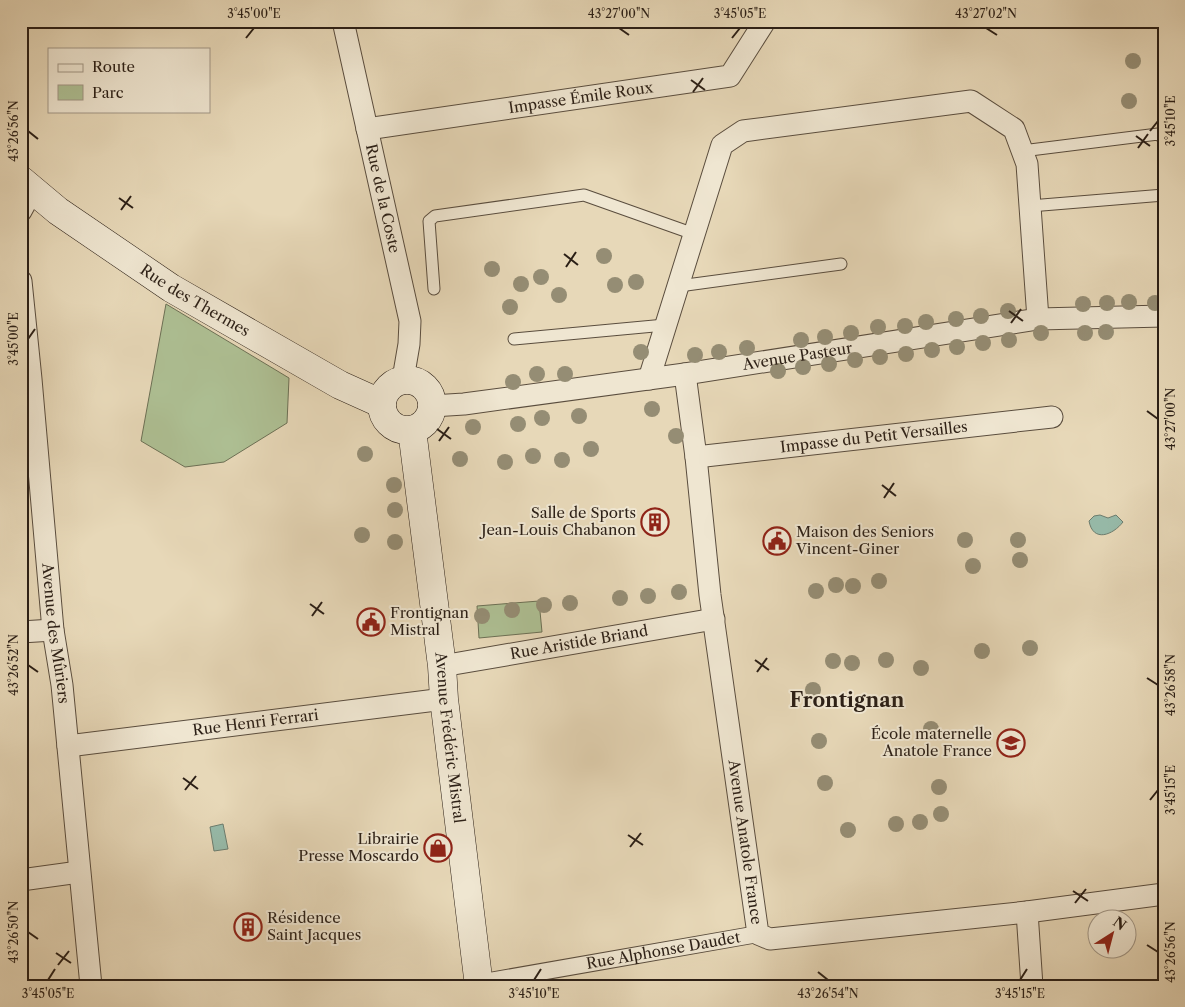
<svg xmlns="http://www.w3.org/2000/svg" width="1185" height="1007" font-family="'Libre Caslon Text',serif">
<style>
.green{fill:#aec094;stroke:#6c7055}
.water{fill:#97bbaa;stroke:#6c7d6f}
.lines{fill:none;stroke-linecap:round;stroke-linejoin:round}
.service-casing{stroke:#5a4d3e;stroke-width:13}
.pedestrian-casing{stroke:#5a4d3e;stroke-width:18}
.minor-casing{stroke:#5a4d3e;stroke-width:23}
.secondary-casing{stroke:#2b1f16;stroke-width:29}
.service{stroke:#efe6d1;stroke-width:11}
.pedestrian{stroke:#efe6d1;stroke-width:16}
.minor{stroke:#efe6d1;stroke-width:21}
.secondary{stroke:#efe6d1;stroke-width:28}
.tree{fill:#958d74}
.ticks{fill:none;stroke:#2b1f16;stroke-width:2}
.labels{text-anchor:middle;stroke-width:4;stroke-linejoin:round;paint-order:stroke}
.street-label{font-size:15px;fill:#2b1f16;stroke:#efe6d1}
.poi-label{font-size:15px;fill:#2b1f16;stroke:#efe6d1;text-anchor:end}
.district-label{font-size:20px;font-weight:bold;fill:#2b1f16;stroke:#efe6d1}
.neatline{fill:none;stroke:#2b1f16;stroke-width:2}
.ticks-label{font-size:12px;text-anchor:middle;fill:#2b1f16}
</style>
<rect width="100%" height="100%" fill="#e7d8b8"/>
<filter id="stains"><feTurbulence type="fractalNoise" baseFrequency=".004" numOctaves="4"/><feColorMatrix values="0 0 0 0 .2 0 0 0 0 .09 0 0 0 0 .02 0 0 0 .5 -.17"/></filter>
<radialGradient id="worn" r=".72"><stop offset=".6" stop-color="#630" stop-opacity="0"/><stop offset="1" stop-color="#630" stop-opacity=".3"/></radialGradient>
<path class="green" d="M166 304 289 378 287 423 224 462 185 467 141 441Z
M539 601 542 632 479 638 477 606Z"/>
<path class="water" d="M1100 515 1108 518 1116 515 1123 522C1113 535 1093 543 1089 521L1094 516Z
M223 824 228 849 214 851 210 827Z"/>
<g class="lines">
<g class="service-casing">
<path id="service" d="M1022 151 1158 134 1164 139
M1030 206 1164 195
M679 286 841 264
M434 289 429 221 435 216 584 195 694 234
M514 339 665 325"/>
</g>
<g class="pedestrian-casing">
<g id="pedestrian">
<path id="s1" d="M478 983 758 934"/>
</g>
</g>
<g class="minor-casing">
<g id="minor">
<path id="s2" d="M343 21 410 321 409 344 403 379"/>
<path id="s3" d="M367 129 730 76 765 21"/>
<path d="M21 211 27 200 35 192"/>
<path id="s4" d="M21 281 31 379 53 630 62 685 91 986"/>
<path id="s5" d="M685 374 696 457 710 595 758 934 770 939 1027 912 1164 894"/>
<path d="M649 379 722 145 743 131 971 101 1014 129 1027 164 1038 319"/>
<path id="s6" d="M432 406 464 404 685 374 1038 319 1164 316"/>
<path id="s7" d="M696 457 1052 417"/>
<path d="M21 632 53 630"/>
<path id="s8" d="M442 666 714 619"/>
<path id="s9" d="M68 746 444 699"/>
<path d="M21 880 79 872"/>
<path d="M1027 912 1032 986"/>
</g>
</g>
<g class="secondary-casing">
<g id="secondary">
<path id="s10" d="M21 180 58 211 171 288 340 385 380 403"/>
<circle cx="407" cy="405" r="25"/>
<path id="s11" d="M412 430 442 666 444 699 479 986"/>
</g>
</g>
<use href="#service" class="service"/>
<use href="#pedestrian" class="pedestrian"/>
<use href="#minor" class="minor"/>
<use href="#secondary" class="secondary"/>
</g>
<g class="tree">
<circle cx="1133" cy="61" r="8"/>
<circle cx="1129" cy="101" r="8"/>
<circle cx="604" cy="256" r="8"/>
<circle cx="492" cy="269" r="8"/>
<circle cx="541" cy="277" r="8"/>
<circle cx="636" cy="282" r="8"/>
<circle cx="521" cy="284" r="8"/>
<circle cx="615" cy="285" r="8"/>
<circle cx="559" cy="295" r="8"/>
<circle cx="1129" cy="302" r="8"/>
<circle cx="1107" cy="303" r="8"/>
<circle cx="1155" cy="303" r="8"/>
<circle cx="1083" cy="304" r="8"/>
<circle cx="510" cy="307" r="8"/>
<circle cx="1008" cy="311" r="8"/>
<circle cx="981" cy="316" r="8"/>
<circle cx="956" cy="319" r="8"/>
<circle cx="926" cy="322" r="8"/>
<circle cx="905" cy="326" r="8"/>
<circle cx="878" cy="327" r="8"/>
<circle cx="1106" cy="332" r="8"/>
<circle cx="851" cy="333" r="8"/>
<circle cx="1041" cy="333" r="8"/>
<circle cx="1085" cy="333" r="8"/>
<circle cx="825" cy="337" r="8"/>
<circle cx="801" cy="340" r="8"/>
<circle cx="1009" cy="340" r="8"/>
<circle cx="983" cy="343" r="8"/>
<circle cx="957" cy="347" r="8"/>
<circle cx="747" cy="348" r="8"/>
<circle cx="932" cy="350" r="8"/>
<circle cx="641" cy="352" r="8"/>
<circle cx="719" cy="352" r="8"/>
<circle cx="906" cy="354" r="8"/>
<circle cx="695" cy="355" r="8"/>
<circle cx="880" cy="357" r="8"/>
<circle cx="855" cy="360" r="8"/>
<circle cx="829" cy="364" r="8"/>
<circle cx="803" cy="367" r="8"/>
<circle cx="778" cy="371" r="8"/>
<circle cx="537" cy="374" r="8"/>
<circle cx="565" cy="374" r="8"/>
<circle cx="513" cy="382" r="8"/>
<circle cx="652" cy="409" r="8"/>
<circle cx="579" cy="416" r="8"/>
<circle cx="542" cy="418" r="8"/>
<circle cx="518" cy="424" r="8"/>
<circle cx="473" cy="427" r="8"/>
<circle cx="676" cy="436" r="8"/>
<circle cx="591" cy="449" r="8"/>
<circle cx="365" cy="454" r="8"/>
<circle cx="533" cy="456" r="8"/>
<circle cx="460" cy="459" r="8"/>
<circle cx="562" cy="460" r="8"/>
<circle cx="505" cy="462" r="8"/>
<circle cx="394" cy="485" r="8"/>
<circle cx="395" cy="510" r="8"/>
<circle cx="362" cy="535" r="8"/>
<circle cx="965" cy="540" r="8"/>
<circle cx="1018" cy="540" r="8"/>
<circle cx="395" cy="542" r="8"/>
<circle cx="1020" cy="560" r="8"/>
<circle cx="973" cy="566" r="8"/>
<circle cx="879" cy="581" r="8"/>
<circle cx="836" cy="585" r="8"/>
<circle cx="853" cy="586" r="8"/>
<circle cx="816" cy="591" r="8"/>
<circle cx="679" cy="592" r="8"/>
<circle cx="648" cy="596" r="8"/>
<circle cx="620" cy="598" r="8"/>
<circle cx="570" cy="603" r="8"/>
<circle cx="544" cy="605" r="8"/>
<circle cx="512" cy="610" r="8"/>
<circle cx="482" cy="616" r="8"/>
<circle cx="1030" cy="648" r="8"/>
<circle cx="982" cy="651" r="8"/>
<circle cx="886" cy="660" r="8"/>
<circle cx="833" cy="661" r="8"/>
<circle cx="852" cy="663" r="8"/>
<circle cx="921" cy="668" r="8"/>
<circle cx="813" cy="690" r="8"/>
<circle cx="931" cy="729" r="8"/>
<circle cx="819" cy="741" r="8"/>
<circle cx="825" cy="783" r="8"/>
<circle cx="939" cy="787" r="8"/>
<circle cx="941" cy="814" r="8"/>
<circle cx="920" cy="822" r="8"/>
<circle cx="896" cy="824" r="8"/>
<circle cx="848" cy="830" r="8"/>
</g>
<path class="ticks" d="M619 28 629 35M986 28 997 35M246 38 254 28M732 38 740 28M691 80 705 90M693 92 703 78M28 131 38 139M1150 131 1158 121M1136 136 1150 146M1138 148 1148 134M119 198 133 208M121 210 131 196M564 254 578 265M566 267 576 252M1009 311 1023 321M1011 323 1021 309M28 339 35 329M1147 411 1158 419M437 429 451 439M439 441 449 427M882 485 896 496M884 498 894 483M310 604 324 614M312 616 322 602M755 660 769 670M28 665 38 672M757 672 767 658M1147 678 1158 685M183 778 198 789M185 790 196 776M1150 800 1158 790M628 835 643 845M630 847 641 833M1073 891 1088 901M1075 903 1086 889M28 932 38 939M1147 945 1158 952M56 953 71 963M58 965 69 951M818 972 828 980M48 980 55 969M534 980 541 969M1020 980 1027 969"/>
<defs>
<g id="building-ring" transform="scale(1.4375)"><circle r="9.5" fill="#efe6d1" stroke="#8f2418" stroke-width="1.5"/><path d="M-4-6H4V6H1V3H-1V6H-4ZM-2.5-4.3h1.7v1.8h-1.7ZM.8-4.3h1.7v1.8H.8ZM-2.5-1h1.7V.8h-1.7ZM.8-1h1.7V.8H.8Z" fill="#8f2418"/></g>
<g id="civic-ring" transform="scale(1.4375)"><circle r="9.5" fill="#efe6d1" stroke="#8f2418" stroke-width="1.5"/><path d="M-.6-6.5H3V-4.5H.6V-3L4-1V1h2V6H-6V1h2V-1L-.6-3ZM-1.2 2.5V6h2.4V2.5Z" fill="#8f2418"/></g>
<g id="school-ring" transform="scale(1.4375)"><circle r="9.5" fill="#efe6d1" stroke="#8f2418" stroke-width="1.5"/><path d="M0-5L7-2L0 1L-7-2ZM-4 1L0 2.5L4 1V4Q0 6-4 4Z" fill="#8f2418"/></g>
<g id="shop-ring" transform="scale(1.4375)"><circle r="9.5" fill="#efe6d1" stroke="#8f2418" stroke-width="1.5"/><path d="M-5-2.5h2.3a2.7 3.5 0 0 1 5.4 0H5L5.5 6h-11ZM-1.5-2.5h3a1.5 2.3 0 0 0-3 0Z" fill="#8f2418"/></g>
</defs>
<g fill-rule="evenodd">
<use href="#building-ring" x="655" y="522"/>
<use href="#civic-ring" x="777" y="541"/>
<use href="#civic-ring" x="371" y="622"/>
<use href="#school-ring" x="1011" y="743"/>
<use href="#shop-ring" x="438" y="848"/>
<use href="#building-ring" x="248" y="927"/>
</g>
<g class="labels">
<g class="street-label">
<text dy="5" stroke="none"><textPath href="#s3" startOffset="216">Impasse Émile Roux</textPath></text>
<text dy="5" stroke="none"><textPath href="#s2" startOffset="182">Rue de la Coste</textPath></text>
<text dy="5" stroke="none"><textPath href="#s10" startOffset="212">Rue des Thermes</textPath></text>
<text dy="5" stroke="none"><textPath href="#s6" startOffset="369">Avenue Pasteur</textPath></text>
<text dy="5" stroke="none"><textPath href="#s7" startOffset="179">Impasse du Petit Versailles</textPath></text>
<text dy="5" stroke="none"><textPath href="#s4" startOffset="354">Avenue des Mûriers</textPath></text>
<text dy="5" stroke="none"><textPath href="#s8" startOffset="139">Rue Aristide Briand</textPath></text>
<text dy="5" stroke="none"><textPath href="#s9" startOffset="189">Rue Henri Ferrari</textPath></text>
<text dy="5" stroke="none"><textPath href="#s11" startOffset="310">Avenue Frédéric Mistral</textPath></text>
<text dy="5" stroke="none"><textPath href="#s5" startOffset="472">Avenue Anatole France</textPath></text>
<text dy="5" stroke="none"><textPath href="#s1" startOffset="188">Rue Alphonse Daudet</textPath></text>
</g>
<g class="poi-label">
<text x="636" y="518">Salle de Sports<tspan x="636" dy="17">Jean-Louis Chabanon</tspan></text>
<text x="796" y="537" text-anchor="start">Maison des Seniors<tspan x="796" dy="17">Vincent-Giner</tspan></text>
<text x="390" y="618" text-anchor="start">Frontignan<tspan x="390" dy="17">Mistral</tspan></text>
<text x="992" y="739">École maternelle<tspan x="992" dy="17">Anatole France</tspan></text>
<text x="419" y="844">Librairie<tspan x="419" dy="17">Presse Moscardo</tspan></text>
<text x="267" y="923" text-anchor="start">Résidence<tspan x="267" dy="17">Saint Jacques</tspan></text>
</g>
<g class="district-label">
<text x="847" y="707">Frontignan</text>
</g>
</g>
<rect width="1185" height="1007" fill="none" stroke="#e7d8b8" stroke-width="55"/>
<rect x="48" y="48" width="162" height="65" fill="#efe6d1" stroke="#a19686"/>
<rect x="58" y="64" width="25" height="8" fill="#efe6d1" stroke="#a19686"/>
<text x="92" y="72" font-size="15" fill="#2b1f16">Route</text>
<rect x="58" y="85" width="25" height="15" fill="#aec094" stroke="#a19686"/>
<text x="92" y="98" font-size="15" fill="#2b1f16">Parc</text>
<g transform="translate(1112 934) rotate(36)"><circle r="24" fill="#efe6d1" stroke="#a19686"/>
<path d="M0-4L9 19L0 12L-9 19Z" fill="#8f2418"/>
<text y="-8" font-size="14" font-weight="bold" text-anchor="middle" fill="#2b1f16">N</text>
</g>
<rect x="28" y="28" width="1130" height="952" class="neatline"/>
<g class="ticks-label">
<text x="254" y="18">3°45'00"E</text>
<text x="619" y="18">43°27'00"N</text>
<text x="740" y="18">3°45'05"E</text>
<text x="986" y="18">43°27'02"N</text>
<text transform="translate(1171 121) rotate(-90)" y="4">3°45'10"E</text>
<text transform="translate(14 131) rotate(-90)" y="4">43°26'56"N</text>
<text transform="translate(14 339) rotate(-90)" y="4">3°45'00"E</text>
<text transform="translate(1171 419) rotate(-90)" y="4">43°27'00"N</text>
<text transform="translate(14 665) rotate(-90)" y="4">43°26'52"N</text>
<text transform="translate(1171 685) rotate(-90)" y="4">43°26'58"N</text>
<text transform="translate(1171 790) rotate(-90)" y="4">3°45'15"E</text>
<text transform="translate(14 932) rotate(-90)" y="4">43°26'50"N</text>
<text transform="translate(1171 952) rotate(-90)" y="4">43°26'56"N</text>
<text x="48" y="998">3°45'05"E</text>
<text x="534" y="998">3°45'10"E</text>
<text x="828" y="998">43°26'54"N</text>
<text x="1020" y="998">3°45'15"E</text>
</g>
<rect width="100%" height="100%" filter="url(#stains)"/>
<rect width="100%" height="100%" fill="url(#worn)"/>
</svg>
